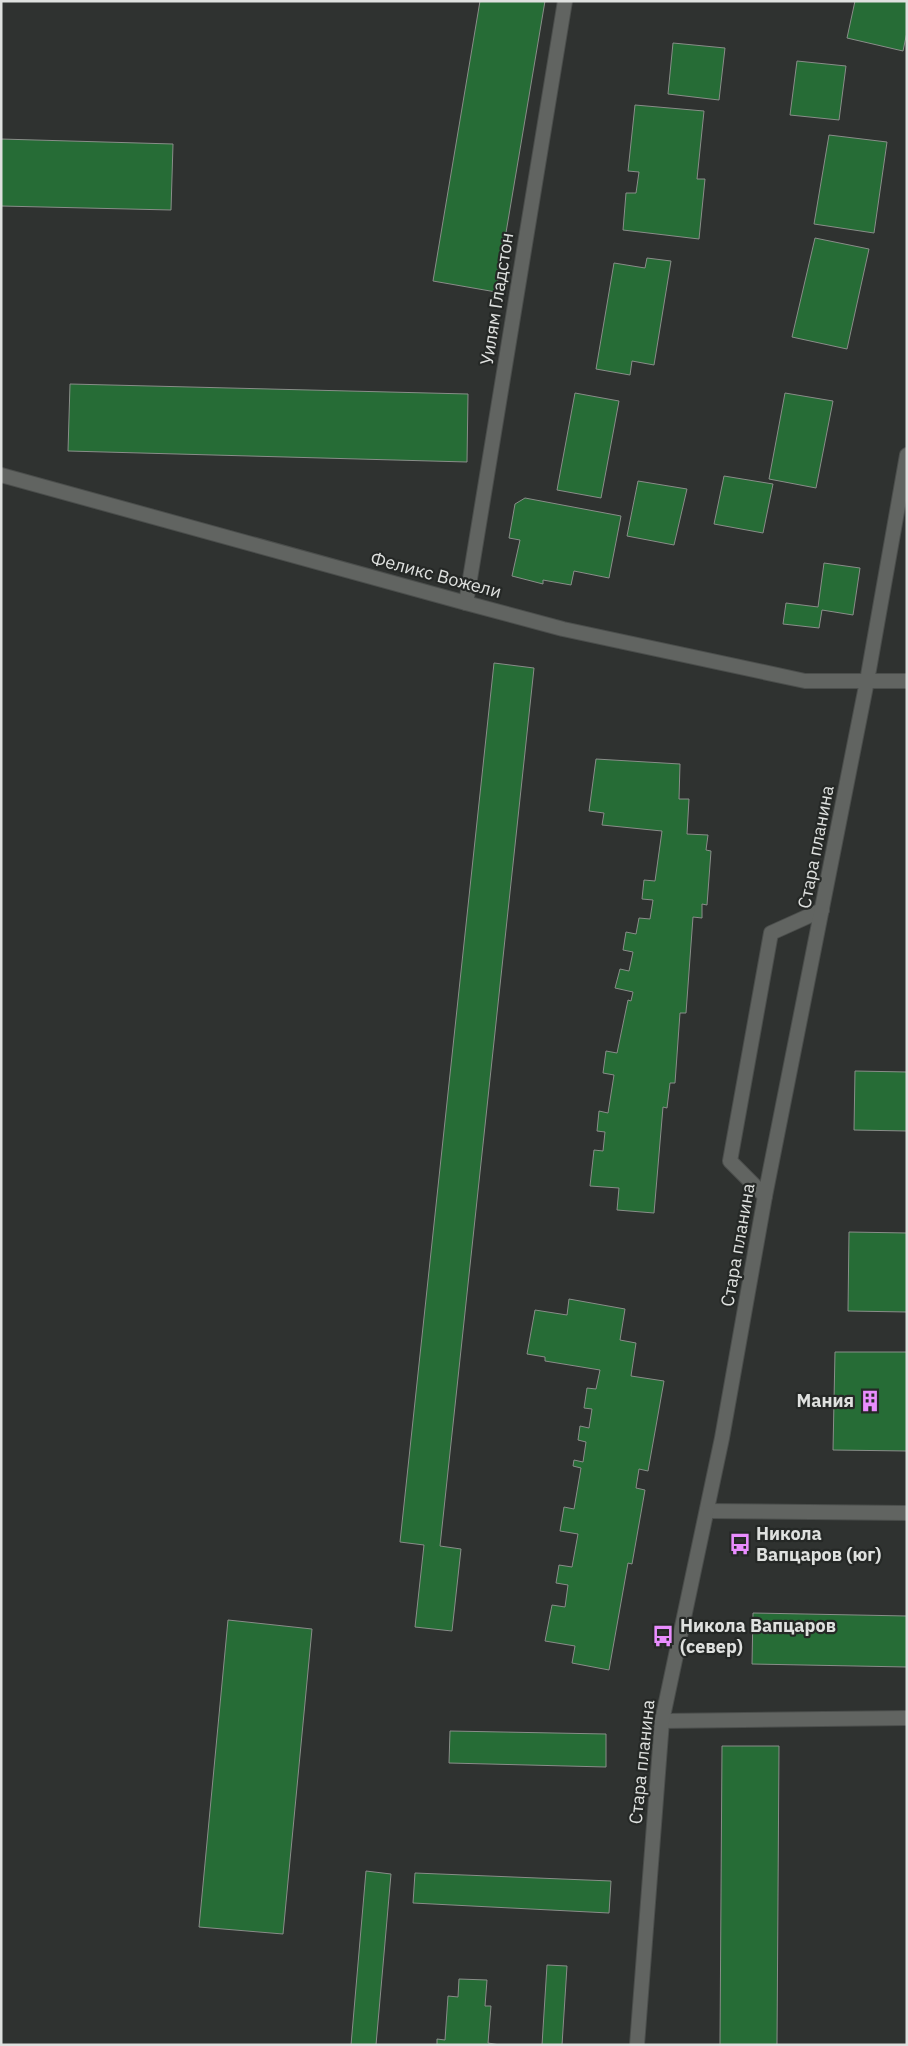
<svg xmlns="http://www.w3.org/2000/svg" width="908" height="2046" font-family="'IBM Plex Sans',sans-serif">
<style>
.building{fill:#266c36;stroke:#898d89}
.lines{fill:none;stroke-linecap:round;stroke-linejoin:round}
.service-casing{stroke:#4b4e4c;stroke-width:16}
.minor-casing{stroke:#4b4e4c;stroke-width:16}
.tertiary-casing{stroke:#4b4e4c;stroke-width:16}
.service{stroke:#616461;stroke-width:14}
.minor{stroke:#616461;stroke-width:14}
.tertiary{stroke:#616461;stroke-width:14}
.labels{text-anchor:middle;stroke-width:4.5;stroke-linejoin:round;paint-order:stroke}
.street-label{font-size:18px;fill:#dfe1df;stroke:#252826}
.poi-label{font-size:18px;font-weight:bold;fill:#dfe1df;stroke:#252826;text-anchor:start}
</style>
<rect width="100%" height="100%" fill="#2f3230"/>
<path class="building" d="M480 1H545L496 292 433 281Z
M855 1H907V32L903 51 847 38Z
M673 43 725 48 719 100 668 94Z
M797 61 846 66 839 120 790 115Z
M635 105 704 111 697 179H705L699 239 623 230 626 193H636L639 172 628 171Z
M829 135 887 142 874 233 814 224Z
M1 139 173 144 171 210 1 206Z
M815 238 869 249 847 349 792 337Z
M647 258 671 261 654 365 632 361 630 375 596 369 614 263 645 268Z
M70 384 468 394 467 462 68 451Z
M575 393 619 401 601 498 557 490Z
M785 393 833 401 816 488 769 479Z
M724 476 773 484 763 533 714 524Z
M638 481 687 489 674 545 627 536Z
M525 498 621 516 609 578 574 571 571 585 543 580V584L512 576 520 540 509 538 515 504Z
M824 563 860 568 853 615 822 610 819 628 783 624 786 603 818 607Z
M494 663 534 668 440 1546 461 1549 452 1631 415 1627 424 1545 400 1542Z
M596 759 680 764 679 799H689L687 834 708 835 706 850 711 851 707 905 702 904V918L693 917 686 1013H680L675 1083H670L667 1108 663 1107 654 1213 617 1210 619 1188 590 1186 594 1150 603 1151 605 1132 597 1131 599 1111 608 1113 614 1075 603 1073 606 1051 617 1053 628 1000 631 1001 633 992 615 988 620 969 629 971 633 952 623 950 626 932 636 934 639 918 650 919 653 900 642 899 644 880 655 881 662 831 602 825 604 813 589 811Z
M855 1071 907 1072V1131L854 1130Z
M849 1232 907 1233V1312L848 1311Z
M569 1299 625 1309 620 1340 636 1343 631 1376 664 1381 648 1471 639 1469 636 1488 645 1490 632 1564 628 1563 609 1670 572 1663 575 1646 545 1641 552 1605 565 1607 568 1585 556 1583 559 1565 572 1567 578 1534 560 1531 564 1507 574 1509 581 1468 573 1466 574 1460 583 1462 586 1442 578 1440 580 1426 589 1428 592 1409 584 1408 587 1388 596 1389 600 1370 545 1361V1357L527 1354 535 1310 567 1315Z
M835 1352H907V1451L833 1450Z
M753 1613 907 1616V1667L752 1664Z
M228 1620 312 1629 283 1934 199 1927Z
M450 1731 606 1734V1767L449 1763Z
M722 1746H779L777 2045H720Z
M366 1871 391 1874 376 2045H351Z
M415 1873 611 1881 609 1913 413 1903Z
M547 1965 567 1966 562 2045H542Z
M459 1979 487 1980 485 2006H491L488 2043 500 2045H437V2039L445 2040 448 1996 458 1997Z"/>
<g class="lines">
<g class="service-casing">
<path id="service" d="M765 1196 730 1161 771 933 822 910
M707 1511 907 1513
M662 1721 907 1718"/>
</g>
<g class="minor-casing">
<path id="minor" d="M466 603 565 1"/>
</g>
<g class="tertiary-casing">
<path id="tertiary" d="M1 475 466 603 563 629 805 681H907
M637 2045 662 1721 722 1438 765 1196 867 681 907 455"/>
</g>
<use href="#service" class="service"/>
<use href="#minor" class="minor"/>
<use href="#tertiary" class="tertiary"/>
</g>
<defs>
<g id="building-bare" transform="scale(1.725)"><path d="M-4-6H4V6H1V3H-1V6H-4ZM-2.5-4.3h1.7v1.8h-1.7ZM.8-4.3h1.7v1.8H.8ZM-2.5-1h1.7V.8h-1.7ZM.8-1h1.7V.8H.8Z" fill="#e98dfe" stroke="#252826" stroke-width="2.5" paint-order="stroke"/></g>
<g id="bus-bare" transform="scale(1.725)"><path d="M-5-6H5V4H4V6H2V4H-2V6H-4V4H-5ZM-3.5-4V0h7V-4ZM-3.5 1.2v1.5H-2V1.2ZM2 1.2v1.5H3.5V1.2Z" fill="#e98dfe" stroke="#252826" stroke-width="2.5" paint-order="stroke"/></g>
</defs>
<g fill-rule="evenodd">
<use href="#building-bare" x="870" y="1401"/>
<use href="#bus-bare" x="740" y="1544"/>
<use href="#bus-bare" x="663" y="1636"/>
</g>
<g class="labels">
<g class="street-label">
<text transform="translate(497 299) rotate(-81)" y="6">Уилям Гладстон</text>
<text transform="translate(436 575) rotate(15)" y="6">Феликс Вожели</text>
<text transform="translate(816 847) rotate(-79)" y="6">Стара планина</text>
<text transform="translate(738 1245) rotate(-80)" y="6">Стара планина</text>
<text transform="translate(642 1762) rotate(-84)" y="6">Стара планина</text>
</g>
<g class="poi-label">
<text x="854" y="1407" text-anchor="end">Мания</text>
<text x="756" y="1540">Никола<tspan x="756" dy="21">Вапцаров (юг)</tspan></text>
<text x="680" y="1632">Никола Вапцаров<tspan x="680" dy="21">(север)</tspan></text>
</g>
</g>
<rect width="908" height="2046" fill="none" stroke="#dfe1df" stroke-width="5"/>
</svg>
